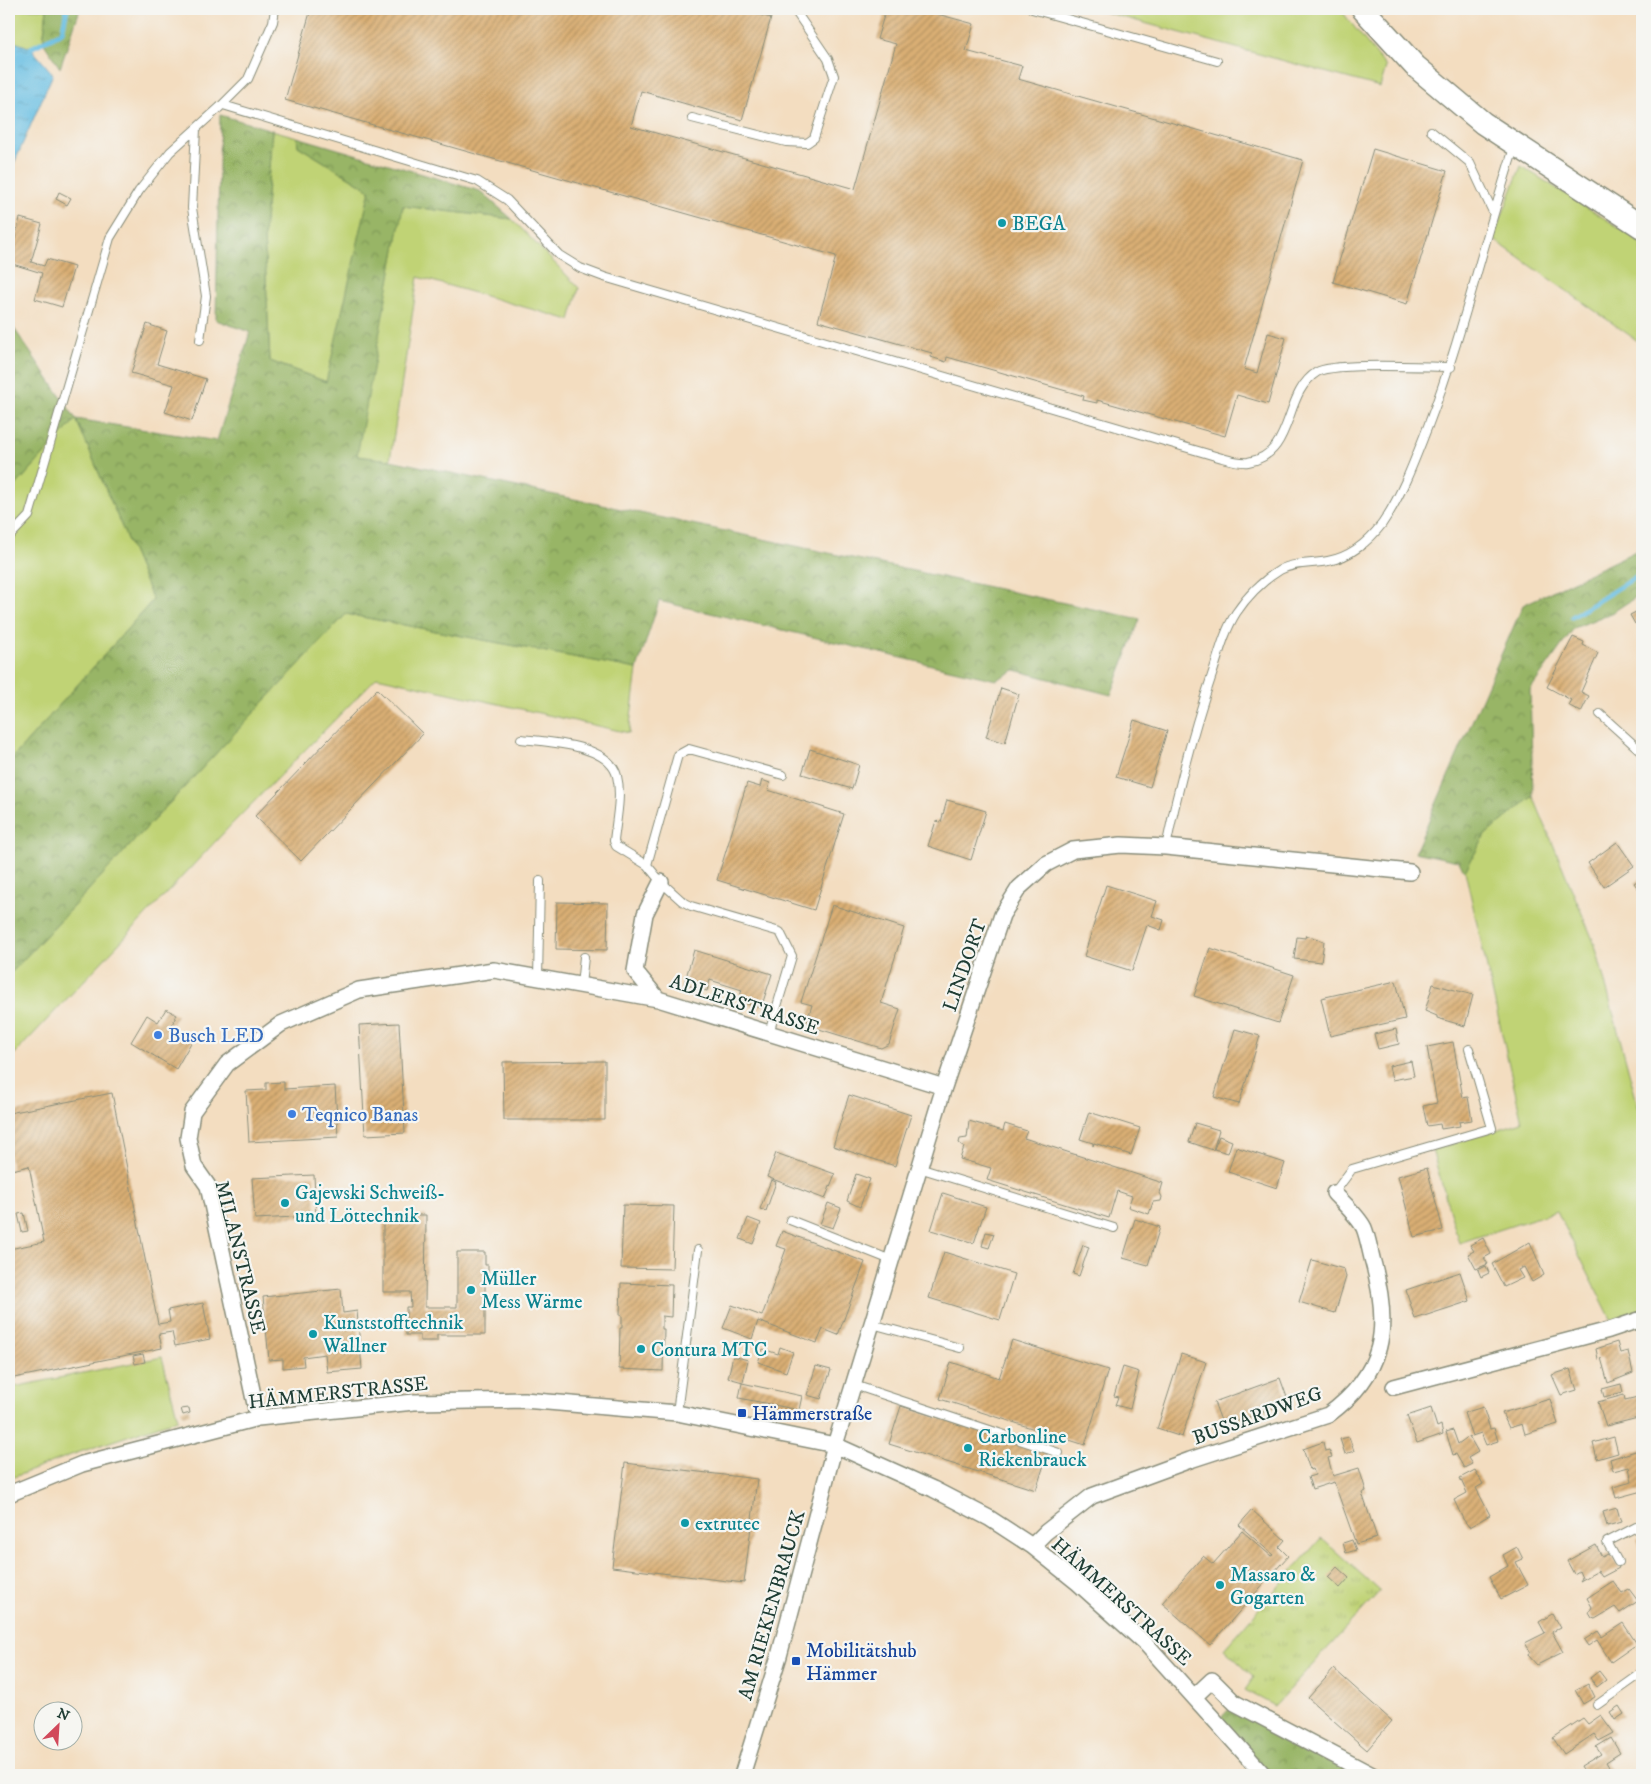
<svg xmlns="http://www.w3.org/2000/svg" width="1651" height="1784" font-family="'IM FELL DW Pica',serif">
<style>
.grass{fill:#c0d375;stroke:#708854}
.forest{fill:url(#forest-crowns);stroke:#5c794d}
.park{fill:url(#park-tufts);stroke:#708854}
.water{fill:url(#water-ripples);stroke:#427d8b}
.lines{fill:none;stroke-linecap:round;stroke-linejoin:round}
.stream{stroke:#65bde2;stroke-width:5}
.building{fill:url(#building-hatch)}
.service-casing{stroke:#898d7a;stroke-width:10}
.minor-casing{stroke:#898d7a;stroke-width:18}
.primary-casing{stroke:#898d7a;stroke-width:25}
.service{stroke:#fff;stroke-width:8}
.minor{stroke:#fff;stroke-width:15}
.primary{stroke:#fff;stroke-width:22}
.culture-dot{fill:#0f9aa8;stroke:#f6f6f2;stroke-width:2}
.shop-dot{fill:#3f7fe0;stroke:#f6f6f2;stroke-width:2}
.transit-dot{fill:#1a4fb4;stroke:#f6f6f2;stroke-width:2}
.labels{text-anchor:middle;stroke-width:4.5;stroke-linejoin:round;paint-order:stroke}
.culture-label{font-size:20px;fill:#0d838f;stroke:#f6f6f2;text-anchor:start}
.street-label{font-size:20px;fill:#1f3d34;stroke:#f6f6f2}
.shop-label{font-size:20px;fill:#366cbe;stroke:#f6f6f2;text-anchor:start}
.transit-label{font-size:20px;fill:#164399;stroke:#f6f6f2;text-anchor:start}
</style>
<defs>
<pattern id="forest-crowns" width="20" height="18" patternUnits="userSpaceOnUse" patternTransform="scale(1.25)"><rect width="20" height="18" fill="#98b566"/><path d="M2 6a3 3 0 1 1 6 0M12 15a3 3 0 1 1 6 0" fill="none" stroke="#7b9455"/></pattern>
<pattern id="park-tufts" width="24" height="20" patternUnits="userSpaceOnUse" patternTransform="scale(1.25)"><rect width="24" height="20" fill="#c0d375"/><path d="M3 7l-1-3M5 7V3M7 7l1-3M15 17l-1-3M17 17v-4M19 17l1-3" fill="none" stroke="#a5b666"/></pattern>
<pattern id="water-ripples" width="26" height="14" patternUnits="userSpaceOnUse" patternTransform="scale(1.25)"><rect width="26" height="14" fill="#65bde2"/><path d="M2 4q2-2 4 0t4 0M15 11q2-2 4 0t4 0" fill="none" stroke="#539bb8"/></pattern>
<pattern id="building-hatch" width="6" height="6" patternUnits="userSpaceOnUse" patternTransform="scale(1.25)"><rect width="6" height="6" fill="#daaf74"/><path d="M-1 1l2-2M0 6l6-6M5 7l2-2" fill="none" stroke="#b09060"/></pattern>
</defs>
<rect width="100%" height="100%" fill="#f6f6f2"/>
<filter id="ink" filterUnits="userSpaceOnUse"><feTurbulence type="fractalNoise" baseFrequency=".02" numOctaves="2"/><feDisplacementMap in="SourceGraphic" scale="10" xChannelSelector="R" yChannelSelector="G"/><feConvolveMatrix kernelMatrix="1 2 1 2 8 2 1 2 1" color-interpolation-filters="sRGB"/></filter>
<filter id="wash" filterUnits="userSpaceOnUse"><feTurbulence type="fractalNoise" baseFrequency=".0096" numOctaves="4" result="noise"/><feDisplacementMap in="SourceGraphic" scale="20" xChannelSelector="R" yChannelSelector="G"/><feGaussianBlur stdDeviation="1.12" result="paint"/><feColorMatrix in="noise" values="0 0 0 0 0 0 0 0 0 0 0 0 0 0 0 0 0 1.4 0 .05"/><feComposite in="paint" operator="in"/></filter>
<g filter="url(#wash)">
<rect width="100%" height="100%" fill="#f3ddc0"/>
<path class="grass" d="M9 9H47L43 42 27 47 9 40Z
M1093 9H1340L1386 67 1380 87Z
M272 130 297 137 298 146 370 190 327 382 270 361 264 235Z
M1521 166 1631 235 1642 245V344L1493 239Z
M403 206 512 219 579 288 570 320 418 277 390 460 356 456Z
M76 419 153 600 9 762V493Z
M346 614 637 669 629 733 377 677 231 825 9 1060V975Z
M1533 796 1595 945 1638 1106 1642 1115V1311L1612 1321 1557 1211 1459 1243 1432 1150 1522 1122 1465 871 1485 835Z
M162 1357 178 1419 71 1455 9 1479V1388Z"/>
<path class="forest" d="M47 9H80L60 68 43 42Z
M220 115 272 130 264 235 270 361 326 382 370 190 298 146 297 137 480 191 512 219 403 206 357 456 390 460 1140 619 1111 695 1015 670 996 680 659 601 637 669 346 614 9 975V762L153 600 76 419 9 493V321L76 419 217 441 250 332 216 320Z
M1642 548V593L1613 612 1574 628 1530 690 1533 796 1485 835 1465 871 1458 861 1415 852 1523 605Z
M1235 1703 1372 1775H1264L1217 1722Z"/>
<path class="park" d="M1321 1538 1380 1591 1275 1706 1245 1690 1254 1677 1224 1649Z"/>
<path class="water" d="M9 40 31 48 53 74 9 175Z"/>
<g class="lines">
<path class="stream" d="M31 48 62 32 67 9
M1572 617 1642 573"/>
</g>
<g id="blocks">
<path class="building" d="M311 9H738L771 18 742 120 641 91 631 126 855 189 896 44 877 39 886 9H919L974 24 966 51 1022 66 1018 79 1303 160 1244 369 1257 373 1268 333 1286 338 1268 404 1237 395 1225 436 1097 400V403L1083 400 1084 396 947 357 946 362 931 357 932 353 818 321 836 256 285 100Z
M1373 149 1447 171 1407 304 1333 282Z
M59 192 71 198 67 205 56 199Z
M20 218 42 224 31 262 44 266 47 259 74 267 62 307 35 299 42 273 9 263Z
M147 324 167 331 157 364 206 379 192 421 165 412 174 385 131 373Z
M1642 609V621L1635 624 1630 615Z
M1573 637 1584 642 1583 645 1598 653 1581 692 1589 696 1581 712 1568 705 1571 700 1547 687Z
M1001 688 1019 694 1005 743 986 737Z
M377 689 423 734 301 861 255 816Z
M1134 720 1167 731 1150 787 1116 777Z
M810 749 859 765 852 789 802 774Z
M762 780 770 783 768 790 844 814 814 910 717 880 747 783 760 787Z
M947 800 986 811 971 860 928 846 936 821 941 822Z
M1617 842 1634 866 1604 887 1588 863Z
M1642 878V894L1634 883Z
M1106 885 1157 901 1152 916 1164 920 1161 930 1147 925 1132 971 1084 956Z
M557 902 608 903 607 950 556 949Z
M832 905 904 928 881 1003 900 1009 889 1044 881 1048 806 1025 812 1005 801 1002Z
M1306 935 1324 941 1321 962 1294 959 1297 937 1305 938Z
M1210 948 1294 975 1278 1023 1194 996Z
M694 950 772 974 761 1008 738 1001 742 990 710 980 707 991 684 984Z
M1396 981 1405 1019 1330 1036 1321 998Z
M1433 984 1473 995 1465 1026 1437 1018V1016L1425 1011Z
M166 1009 177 1015 170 1028 192 1041 176 1069 131 1042 147 1015 158 1022Z
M399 1023 405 1133 365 1135 359 1025Z
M1235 1029 1260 1036 1239 1104 1214 1097Z
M1396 1029 1399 1044 1378 1049 1374 1034Z
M1453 1042 1463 1098 1468 1097 1472 1120 1459 1122 1460 1126 1441 1129 1440 1124 1427 1126 1423 1106 1437 1103 1427 1047Z
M605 1061V1120H504L503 1062Z
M1411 1061 1414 1076 1392 1080 1389 1066Z
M284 1082V1089L335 1086 338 1137 249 1142 246 1091 266 1090V1083Z
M112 1093 158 1324 170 1322 168 1310 203 1303 210 1339 175 1346 172 1332 159 1334 162 1348 9 1379V1249L44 1242 29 1166 12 1170 9 1154V1113Z
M849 1095 911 1115 895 1166 833 1146Z
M1089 1112 1140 1128 1131 1155 1094 1143 1093 1146V1143L1080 1139Z
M969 1121 1003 1131 1005 1124 1027 1131 1024 1138 1163 1183 1160 1193 1162 1197 1161 1201 1153 1202 1149 1214 1128 1207 1132 1196 1117 1191 1109 1218 987 1180 991 1168 960 1159 964 1147 959 1143 960 1139 967 1138Z
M1195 1123 1219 1130 1213 1150 1189 1142Z
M1219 1136 1232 1141 1228 1153 1214 1149Z
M1236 1147 1285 1163 1277 1188 1228 1172Z
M776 1153 835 1174 825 1199 767 1177Z
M1427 1168 1443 1230 1414 1237 1398 1176Z
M856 1174 870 1179 860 1207 847 1201Z
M314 1175 316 1216 255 1219 252 1178Z
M771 1180 776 1182 766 1211 760 1209Z
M943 1193 986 1207 974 1243 931 1230Z
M828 1203 841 1208 833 1228 820 1224Z
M623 1205 674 1206 672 1269 621 1268Z
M24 1213 28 1231 22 1232 18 1214Z
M383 1215H426L425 1307H457V1252H485V1265H488V1273H485V1335H437V1341H420V1335H406V1307H411L410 1292H383Z
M748 1218 761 1223 753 1244 740 1239Z
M1135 1219 1160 1227 1148 1265 1123 1258Z
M782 1231 865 1262 838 1335 823 1329 817 1343 758 1321 752 1339 723 1328 732 1305 762 1316 786 1249 776 1246Z
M986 1232 994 1234 989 1248 982 1246Z
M1483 1238 1491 1254 1484 1258 1488 1264 1476 1269 1468 1254 1474 1251 1470 1245Z
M1530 1242 1544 1275 1532 1282 1524 1267 1518 1270 1523 1278 1504 1287 1492 1264Z
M1083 1245 1089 1247 1079 1276 1073 1274Z
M944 1252 1014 1274 1000 1320 929 1298Z
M1312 1260 1344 1269 1346 1277 1335 1313 1299 1302Z
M1486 1266 1489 1273 1481 1277 1478 1270Z
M1460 1272 1470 1301 1415 1319 1406 1290Z
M621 1283 672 1285 671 1317 662 1316V1329H664L663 1371 619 1369 620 1328H622V1315H620Z
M341 1289 343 1313 357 1311 362 1369 327 1372 325 1354 303 1357 304 1366 283 1368V1359L269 1360 263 1297Z
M1012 1340 1108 1370 1085 1445 940 1399 951 1362 999 1378Z
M1617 1342 1620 1353 1628 1351 1633 1373 1608 1383 1601 1358 1598 1359 1596 1349Z
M780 1347 793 1352 786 1372 758 1362 763 1349 778 1354Z
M143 1354 145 1362 135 1364 133 1356Z
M1181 1354 1206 1362 1182 1437 1157 1429Z
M733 1356 748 1360 743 1382 728 1378Z
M816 1366 831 1370 821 1399 807 1395Z
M1123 1367 1139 1372 1130 1409 1115 1405 1118 1397 1114 1396Z
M1570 1369 1577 1390 1561 1395 1552 1375Z
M1280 1378 1289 1403 1223 1426 1214 1402Z
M742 1383 802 1396 799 1410 739 1398Z
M1621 1384 1623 1392 1604 1397 1602 1389Z
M1624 1395 1625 1400 1642 1396V1417L1606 1426 1598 1402Z
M1550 1399 1558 1424 1525 1434 1522 1424 1509 1428 1502 1413Z
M901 1406 1048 1452 1036 1490 889 1444Z
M1483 1407 1490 1429 1494 1428 1498 1441 1486 1445 1481 1433 1472 1436 1464 1413Z
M189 1408 190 1413 183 1415 181 1409Z
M1431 1408 1437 1427 1441 1425 1443 1434 1417 1443 1407 1416Z
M1453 1430 1458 1444 1469 1436 1478 1452 1468 1458 1472 1464 1464 1468 1456 1454 1453 1455 1446 1432Z
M1349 1437 1354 1451 1345 1454 1340 1439Z
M1614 1437 1618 1453 1597 1459 1593 1443Z
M1323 1442 1325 1451 1329 1450 1332 1457 1328 1458 1333 1476 1359 1468 1366 1491 1362 1493 1377 1538 1356 1544 1334 1482 1312 1489 1308 1477 1315 1475 1313 1469 1310 1470 1303 1449Z
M1642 1449V1491L1616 1498 1613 1487 1632 1482 1629 1467 1613 1471 1610 1459Z
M625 1463 757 1479 744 1583 612 1567Z
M1475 1470 1483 1484 1476 1488 1490 1515 1469 1527 1463 1519 1454 1500 1467 1493 1460 1478Z
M1617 1508 1621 1522 1607 1526 1603 1512Z
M1252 1510 1285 1540 1279 1547 1288 1556 1210 1645 1162 1603 1203 1556 1213 1564 1242 1531 1271 1556 1273 1555 1239 1525Z
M1642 1537V1556L1636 1540Z
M1352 1540 1356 1550 1346 1553 1343 1543Z
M1596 1545 1602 1557 1610 1553 1619 1568 1602 1577 1598 1571 1580 1581 1582 1578 1579 1571 1574 1574 1567 1561Z
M1517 1547 1523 1559 1516 1562 1528 1585 1501 1599 1489 1577 1508 1566 1503 1555Z
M1337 1567 1349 1578 1340 1588 1328 1577Z
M1613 1581 1622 1593 1629 1589 1638 1601 1620 1613 1615 1607 1595 1619 1592 1618 1589 1613 1592 1607 1587 1598Z
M1552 1614 1560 1628 1552 1632 1563 1652 1537 1665 1528 1655 1530 1651 1525 1643 1545 1633 1539 1622Z
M1623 1623 1637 1644 1611 1662 1597 1640 1588 1646 1584 1640 1598 1631 1602 1637Z
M1334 1669 1392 1721 1367 1750 1308 1698Z
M1599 1671 1606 1680 1597 1687 1590 1678Z
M1588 1683 1595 1697 1583 1704 1575 1690Z
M1619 1706 1624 1714 1615 1720 1610 1712Z
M1601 1715 1614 1733 1599 1741 1594 1734 1564 1754 1553 1738 1583 1718 1588 1724Z
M1611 1738 1620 1753 1606 1762 1614 1775H1586L1581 1766 1601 1754 1596 1747Z"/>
</g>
</g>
<g filter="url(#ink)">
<use href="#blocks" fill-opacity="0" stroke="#898d7a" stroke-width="1"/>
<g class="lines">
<g class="service-casing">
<path id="service" d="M1032 9 1217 61
M223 105 477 181 507 200 559 255 580 268 604 277 1222 458C1230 460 1240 463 1248 462 1296 454 1282 394 1317 372 1333 362 1427 367 1451 367
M692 118 786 142 807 143 814 138 834 76 828 59 794 9
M196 129 192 208 206 296 200 340
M1431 131 1470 163 1493 212
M9 537 29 516 110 238 139 191 170 152 220 107 248 79 273 22 275 9
M1600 714 1642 752
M521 739C547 742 609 744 617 776 622 796 616 821 614 841L616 846 647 865 661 882 682 901 691 906 780 932 792 956 769 1033
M1166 847C1178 788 1193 731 1212 675 1219 654 1224 632 1236 613 1248 595 1262 581 1280 570 1294 562 1313 564 1328 561 1350 557 1369 541 1382 524 1402 495 1415 459 1428 426 1463 335 1484 239 1515 145
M647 865 678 755 689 749 783 775
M538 978 540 881
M581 985 584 957
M919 1168 1114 1228
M1334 1193 1352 1169 1492 1128 1469 1049
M790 1220 891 1260
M872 1324 960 1348
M854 1385 1059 1453
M677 1413 698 1250
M1618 1562 1607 1542 1642 1524
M1597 1705 1642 1673
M1641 1775H1642"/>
</g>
<g class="minor-casing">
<path id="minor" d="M661 882 645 914 635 971 658 999 944 1087
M1394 1387 1609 1330 1642 1319
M258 1418 208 1186 194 1166 188 1138 192 1112 227 1064 281 1024 359 990 494 970 658 999
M9 1494 82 1464 258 1418 414 1402 524 1400 677 1413 835 1445 933 1489 989 1518 1032 1546 1078 1583 1147 1645 1264 1775
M1032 1546 1046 1532 1092 1496 1190 1460 1328 1415C1385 1373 1391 1328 1373 1262 1370 1251 1368 1238 1364 1228 1358 1216 1343 1203 1334 1193
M1194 1697 1212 1680 1235 1703 1372 1775
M742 1775 779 1656 835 1445 944 1087 1002 915 1019 888 1046 864 1073 850 1121 845 1166 847 1410 872"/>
</g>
<g class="primary-casing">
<path id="primary" d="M1363 9 1415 66 1483 123 1642 227"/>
</g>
<use href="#service" class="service"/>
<use href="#minor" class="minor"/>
<use href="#primary" class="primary"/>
</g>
</g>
<g class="culture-dot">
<circle cx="1002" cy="223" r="5"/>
<circle cx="285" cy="1203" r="5"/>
<circle cx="471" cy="1290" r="5"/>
<circle cx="313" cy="1334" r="5"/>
<circle cx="641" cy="1349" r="5"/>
<circle cx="968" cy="1448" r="5"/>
<circle cx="685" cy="1523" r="5"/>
<circle cx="1220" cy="1585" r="5"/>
</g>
<g class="shop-dot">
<circle cx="158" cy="1035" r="5"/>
<circle cx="292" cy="1114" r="5"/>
</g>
<g class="transit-dot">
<rect x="737" y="1408" width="10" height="10" rx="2.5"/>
<rect x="791" y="1656" width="10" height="10" rx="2.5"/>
</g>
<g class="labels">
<g class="culture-label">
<text x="1012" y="230">BEGA</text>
<text x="295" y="1199">Gajewski Schweiß-<tspan x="295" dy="23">und Löttechnik</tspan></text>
<text x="481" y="1285">Müller<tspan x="481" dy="23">Mess Wärme</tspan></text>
<text x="323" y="1329">Kunststofftechnik<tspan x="323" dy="23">Wallner</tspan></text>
<text x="651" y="1356">Contura MTC</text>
<text x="978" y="1443">Carbonline<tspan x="978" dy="23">Riekenbrauck</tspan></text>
<text x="695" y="1530">extrutec</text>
<text x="1230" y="1581">Massaro &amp;<tspan x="1230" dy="23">Gogarten</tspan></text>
</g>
<g class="street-label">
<text transform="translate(964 965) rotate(-71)" y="7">LINDORT</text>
<text transform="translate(745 1004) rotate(18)" y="7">ADLERSTRASSE</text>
<text transform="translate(241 1257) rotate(76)" y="7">MILANSTRASSE</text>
<text transform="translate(338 1392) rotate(-6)" y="7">HÄMMERSTRASSE</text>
<text transform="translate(1257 1415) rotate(-20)" y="7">BUSSARDWEG</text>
<text transform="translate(1122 1601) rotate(42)" y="7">HÄMMERSTRASSE</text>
<text transform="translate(771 1605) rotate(-74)" y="7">AM RIEKENBRAUCK</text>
</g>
<g class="shop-label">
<text x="168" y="1042">Busch LED</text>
<text x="302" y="1121">Teqnico Banas</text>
</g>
<g class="transit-label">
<text x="752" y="1420">Hämmerstraße</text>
<text x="806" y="1657">Mobilitätshub<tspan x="806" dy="23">Hämmer</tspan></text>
</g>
</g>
<rect width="1651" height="1784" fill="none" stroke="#f6f6f2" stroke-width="30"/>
<g transform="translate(58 1726) rotate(25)"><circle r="24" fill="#f6f6f2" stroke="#a0aca6"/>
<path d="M0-4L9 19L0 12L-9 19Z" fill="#d1495b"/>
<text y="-8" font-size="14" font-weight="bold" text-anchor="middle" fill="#1f3d34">N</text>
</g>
</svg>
